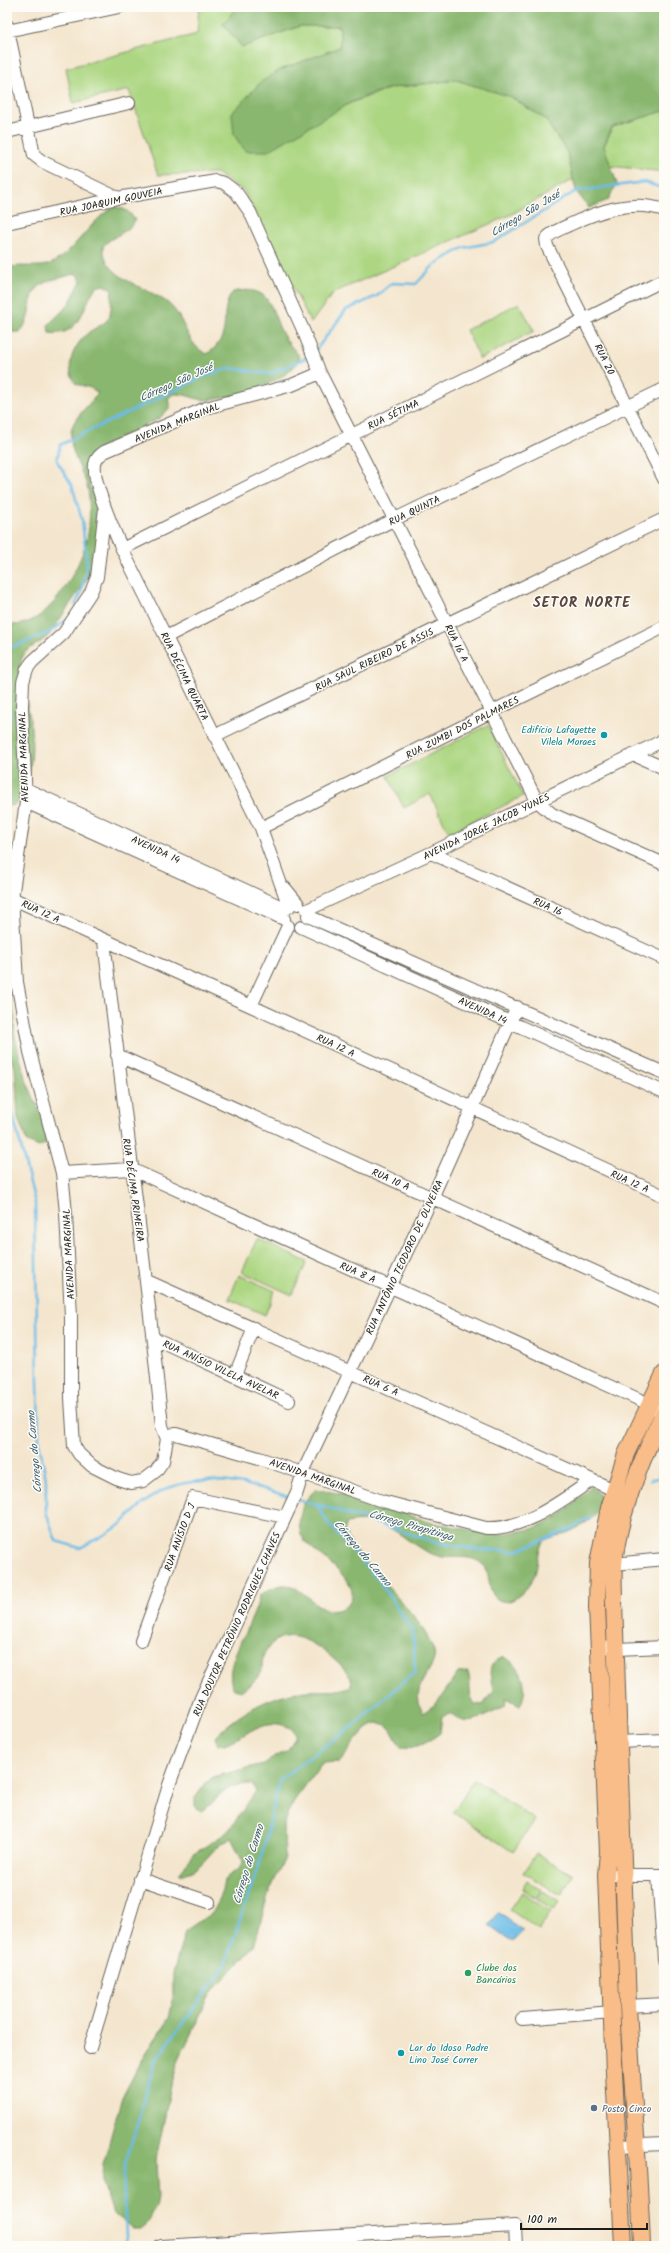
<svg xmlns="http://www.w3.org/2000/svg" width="671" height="2253" font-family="Kalam,sans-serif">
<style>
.green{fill:#acd681;stroke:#64794e}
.forest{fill:#89b76f;stroke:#526a46}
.water{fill:#6cbce7;stroke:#446c82}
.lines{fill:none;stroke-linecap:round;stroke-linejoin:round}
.stream{stroke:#6cbce7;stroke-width:2.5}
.minor-casing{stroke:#68635a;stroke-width:14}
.major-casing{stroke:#68635a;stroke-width:18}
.minor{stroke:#fff;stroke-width:12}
.major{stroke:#f8bd89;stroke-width:16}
.culture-dot{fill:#0f9aa8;stroke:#fdfcf7;stroke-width:1.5}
.leisure-dot{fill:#2e9e5b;stroke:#fdfcf7;stroke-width:1.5}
.service-dot{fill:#5c6f8a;stroke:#fdfcf7;stroke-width:1.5}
.labels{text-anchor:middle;stroke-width:3;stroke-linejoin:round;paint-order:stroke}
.street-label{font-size:10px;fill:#1c1c1c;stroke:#fdfcf7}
.culture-label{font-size:10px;fill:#0d838f;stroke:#fdfcf7;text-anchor:end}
.leisure-label{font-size:10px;fill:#27864d;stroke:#fdfcf7;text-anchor:start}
.service-label{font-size:10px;fill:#4e5e75;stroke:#fdfcf7;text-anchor:start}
.water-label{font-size:11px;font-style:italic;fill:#3c5c6d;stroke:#fdfcf7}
.district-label{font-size:14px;font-weight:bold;letter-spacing:1px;fill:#5b473f;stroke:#fdfcf7}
</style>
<rect width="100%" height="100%" fill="#fdfcf7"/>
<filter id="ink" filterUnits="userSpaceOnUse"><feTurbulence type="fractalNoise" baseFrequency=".025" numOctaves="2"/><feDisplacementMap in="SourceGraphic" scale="8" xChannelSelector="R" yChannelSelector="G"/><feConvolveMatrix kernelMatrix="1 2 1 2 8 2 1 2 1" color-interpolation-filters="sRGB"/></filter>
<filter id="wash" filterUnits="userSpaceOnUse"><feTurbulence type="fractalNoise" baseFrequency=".012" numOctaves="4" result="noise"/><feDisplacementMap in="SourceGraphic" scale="16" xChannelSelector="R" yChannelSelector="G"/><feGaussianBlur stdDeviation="0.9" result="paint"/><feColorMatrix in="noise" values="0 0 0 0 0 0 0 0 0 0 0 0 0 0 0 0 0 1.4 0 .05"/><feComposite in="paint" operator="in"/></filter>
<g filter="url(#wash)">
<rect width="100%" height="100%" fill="#f4e6ce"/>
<path class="green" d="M199 7H237L234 8 242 47 300 26H340L341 47 280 70 348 104 391 88 456 80 511 97 545 119 567 152 574 179 510 215 333 293 311 323 244 191 216 173 158 175 129 90 73 103 66 68 197 34Z
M664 111V172L610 166 604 146 613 127Z
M519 303 534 331 480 359 466 330Z
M488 725 523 796 449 833 430 794 404 808 388 776Z
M257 1239 307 1262 292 1295 242 1272Z
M239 1275 275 1291 265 1315 229 1299Z
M474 1779 535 1820 513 1852 453 1812Z
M536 1853 573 1875 561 1895 524 1873Z
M527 1881 542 1890 536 1898 522 1889Z
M543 1891 559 1901 554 1910 537 1899Z
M522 1892 551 1912 539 1930 510 1910Z"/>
<path class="forest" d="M237 7H664V111L612 127 604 146 617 184 608 200 589 208 576 191 567 152 545 119 511 97 456 80 391 88 371 94 348 104 268 151H245L234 135 232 113 261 82 280 70 340 47V26H300L242 47 223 24Z
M114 207C125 208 129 211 135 220 129 233 113 235 103 246 104 280 148 286 169 304 186 319 186 345 207 354 236 334 216 313 233 292 273 283 270 311 283 335 287 343 295 350 300 357 292 382 231 399 206 400 195 400 186 393 173 394L168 399 170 407 160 418 101 447 88 461 87 477 102 520 94 564 87 579 49 635C41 644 27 647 23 656 15 671 26 697 29 713 34 740 34 784 15 805L7 806V624C45 632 77 574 86 543 90 529 90 513 89 498 88 475 69 457 71 433 72 418 89 406 98 393L91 388 76 384C63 366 74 345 89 332 96 327 108 324 110 314 112 307 111 297 112 289L104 285 96 287C83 305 80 338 49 333L48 325 69 304 81 281 77 274C70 274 66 277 59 278 19 286 38 312 20 332H12L7 329V268C20 264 34 268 47 265 71 258 90 219 114 207Z
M7 980 15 1019 14 1032 25 1078 43 1118 47 1138 45 1144 39 1147 27 1142 18 1118 15 1067 7 1053Z
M591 1486 603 1498 605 1506C593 1518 582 1527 566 1533 558 1536 551 1537 543 1541 538 1552 538 1563 535 1574 530 1587 510 1612 495 1597 486 1588 492 1572 482 1564 470 1553 452 1560 438 1556 403 1546 393 1513 347 1523L344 1531C363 1572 414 1603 433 1648 442 1669 406 1682 423 1713L437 1703 458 1673 468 1672C472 1684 467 1694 475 1704L483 1705 493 1691C491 1675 484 1663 505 1657 522 1668 530 1686 520 1706L506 1698 505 1706C497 1711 471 1724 463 1721 458 1719 454 1715 449 1713L442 1717 440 1733C430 1741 414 1749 401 1747 396 1741 393 1730 387 1726 369 1712 350 1752 339 1762L322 1763 294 1801 286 1816 284 1825 285 1858 268 1895 254 1946 210 1994 179 2059 171 2086 156 2160 158 2198 156 2208 148 2223 141 2229H133L113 2214 103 2183V2164L121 2100 141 2061 169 2018 173 2000V1974L185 1931 213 1912 221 1897 224 1879 239 1869 243 1861 231 1838C210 1845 202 1876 179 1873L195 1853 226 1833 232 1826 256 1791 252 1784C222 1784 222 1798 201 1811L195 1806V1798L206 1783 213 1777 263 1764 288 1750 296 1735 291 1728C259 1713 247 1741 218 1745L215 1737C237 1714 273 1693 306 1691 322 1690 337 1693 351 1686V1677C334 1657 289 1614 266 1651 262 1657 263 1664 261 1671 257 1680 249 1686 242 1691L234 1689C219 1665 256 1623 259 1596 266 1591 276 1585 284 1585 304 1583 321 1624 346 1606 371 1586 314 1554 304 1540 299 1532 298 1522 301 1513 303 1502 308 1496 317 1489L360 1498 429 1522 496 1535 532 1529 559 1517Z"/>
<path class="water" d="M498 1912 522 1930 513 1942 489 1925Z"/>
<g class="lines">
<path class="stream" d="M316 350 346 310 377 296 392 283 416 284 435 264 463 248 494 242 576 191 645 182 664 189
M75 605 81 593 87 564 82 520 72 485 57 461 60 445 202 377 230 368 270 374 310 356
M7 649 48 633 67 620
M7 691 10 715 7 726
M7 1091 35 1203 39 1442 46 1479V1512L56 1541 80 1548C92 1541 106 1535 117 1527 131 1516 144 1500 160 1492 198 1471 252 1483 291 1498
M650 1480 664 1476
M297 1500 317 1504 438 1543 480 1550 516 1551 572 1528 592 1516
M123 2246 126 2236 123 2172 155 2061 224 1967 262 1855 280 1779 351 1727 415 1672 413 1631 379 1581 328 1523 317 1504"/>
</g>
</g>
<g filter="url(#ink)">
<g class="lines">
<g class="minor-casing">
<path id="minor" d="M7 25 34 155 43 162 118 198
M7 31 119 7
M7 132 129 103
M664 210C632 199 599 211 569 225 561 229 551 232 546 239L547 246 664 479
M7 223 118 198 216 181 224 183 236 192 250 212 304 332 320 373 537 801 552 814 664 864
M105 508 97 577 91 592 64 633 32 662 27 669 23 682 22 707 26 802 12 898 17 982 30 1052 62 1173 66 1213 71 1317V1398L74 1446 79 1454 92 1466 118 1479 131 1483 143 1481 156 1471 163 1461 167 1439 170 1435 176 1434 259 1458 382 1501 486 1528C525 1530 561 1501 592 1480
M122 549 664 280
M166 637 395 519 664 389
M214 736 664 519
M634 755 664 768
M26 789 286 909
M26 802 284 919
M261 828 491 712 664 627
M431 853 664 959
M285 888 298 904
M7 896 251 1006 664 1196
M289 907 261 828 122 549C114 530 92 483 95 464 96 458 100 455 104 452L206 408 292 385 320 373
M307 910 431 853 664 740
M308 916 664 1073
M301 927 664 1092
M104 941C123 1103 146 1264 162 1426L167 1439
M251 1006 288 926
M117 1055 664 1303
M62 1173 131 1169 649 1404 655 1409
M147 1281 614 1490
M154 1338 289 1401
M235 1375 254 1328
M614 1564 664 1559
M141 1641 193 1498 285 1517
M607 1647 617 1649 664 1647
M619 1742 664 1740
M606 1875H664
M658 1875 664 1959
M140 1879 209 1902
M628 2006 664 2004
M522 2019 613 2012
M90 2048 169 1785 201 1698 297 1492 303 1472 432 1198 517 1007
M619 2146 664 2144
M161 2246 515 2226 516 2246"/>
</g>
<g class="major-casing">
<path id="major" d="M623 2246 614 2072 606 1875 608 1852 597 1607 598 1563 609 1508 626 1454 664 1374
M642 2246C639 2166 632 2086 628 2006L614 1601C614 1589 613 1577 614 1565 618 1516 643 1456 664 1412"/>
</g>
<use href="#minor" class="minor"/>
<use href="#major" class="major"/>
</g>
</g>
<g class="culture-dot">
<circle cx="604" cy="735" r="4"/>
<circle cx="401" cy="2053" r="4"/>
</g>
<circle class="leisure-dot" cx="468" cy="1973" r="4"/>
<circle class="service-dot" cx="594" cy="2108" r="4"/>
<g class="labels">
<g class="street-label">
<text transform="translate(111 201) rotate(-12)" y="4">RUA JOAQUIM GOUVEIA</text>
<text transform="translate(605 359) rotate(64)" y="4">RUA 20</text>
<text transform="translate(393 414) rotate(-26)" y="4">RUA SÉTIMA</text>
<text transform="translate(177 422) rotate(-22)" y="4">AVENIDA MARGINAL</text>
<text transform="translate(414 510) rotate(-26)" y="4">RUA QUINTA</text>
<text transform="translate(457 643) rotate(64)" y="4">RUA 16 A</text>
<text transform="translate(374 659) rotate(-26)" y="4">RUA SAUL RIBEIRO DE ASSIS</text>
<text transform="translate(185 676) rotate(64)" y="4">RUA DÉCIMA QUARTA</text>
<text transform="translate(462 727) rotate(-27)" y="4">RUA ZUMBI DOS PALMARES</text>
<text transform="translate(23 757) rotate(-92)" y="4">AVENIDA MARGINAL</text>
<text transform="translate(486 826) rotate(-26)" y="4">AVENIDA JORGE JACOB YUNES</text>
<text transform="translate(156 849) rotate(25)" y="4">AVENIDA 14</text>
<text transform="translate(548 906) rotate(24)" y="4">RUA 16</text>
<text transform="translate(41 911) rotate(25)" y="4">RUA 12 A</text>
<text transform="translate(483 1010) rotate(24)" y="4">AVENIDA 14</text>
<text transform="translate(336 1045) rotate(25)" y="4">RUA 12 A</text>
<text transform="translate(391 1179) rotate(24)" y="4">RUA 10 A</text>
<text transform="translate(630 1181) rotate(24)" y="4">RUA 12 A</text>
<text transform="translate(134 1190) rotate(82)" y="4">RUA DÉCIMA PRIMEIRA</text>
<text transform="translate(68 1254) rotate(-93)" y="4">AVENIDA MARGINAL</text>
<text transform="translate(404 1257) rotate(-65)" y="4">RUA ANTÔNIO TEODORO DE OLIVEIRA</text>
<text transform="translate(358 1272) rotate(24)" y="4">RUA 8 A</text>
<text transform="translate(221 1369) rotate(25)" y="4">RUA ANÍSIO VILELA AVELAR</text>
<text transform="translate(381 1385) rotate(24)" y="4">RUA 6 A</text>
<text transform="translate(313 1476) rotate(19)" y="4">AVENIDA MARGINAL</text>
<text transform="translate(179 1537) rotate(-70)" y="4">RUA ANÍSIO D J</text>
<text transform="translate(236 1624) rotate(-66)" y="4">RUA DOUTOR PETRÔNIO RODRIGUES CHAVES</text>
</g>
<g class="culture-label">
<text x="596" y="733">Edifício Lafayette<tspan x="596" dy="12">Vilela Moraes</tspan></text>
<text x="409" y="2051" text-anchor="start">Lar do Idoso Padre<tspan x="409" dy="12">Lino José Correr</tspan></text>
</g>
<g class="leisure-label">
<text x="476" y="1971">Clube dos<tspan x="476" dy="12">Bancários</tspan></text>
</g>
<g class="service-label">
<text x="602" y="2112">Posto Cinco</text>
</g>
<g class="water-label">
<text transform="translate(525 213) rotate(-31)" y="4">Córrego São José</text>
<text transform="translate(176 382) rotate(-24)" y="4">Córrego São José</text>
<text transform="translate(34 1452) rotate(-95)" y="4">Córrego do Carmo</text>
<text transform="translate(411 1525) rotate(16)" y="4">Córrego Pirapitinga</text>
<text transform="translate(363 1553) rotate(50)" y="4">Córrego do Carmo</text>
<text transform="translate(248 1864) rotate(-73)" y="4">Córrego do Carmo</text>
</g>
<g class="district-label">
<text x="582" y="607">SETOR NORTE</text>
</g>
</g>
<rect width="671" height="2253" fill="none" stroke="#fdfcf7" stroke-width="24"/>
<path d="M521 2223v6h126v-6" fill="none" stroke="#1c1c1c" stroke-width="2"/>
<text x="527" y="2223" font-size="12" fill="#1c1c1c" stroke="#fdfcf7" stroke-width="3" paint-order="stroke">100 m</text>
</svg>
